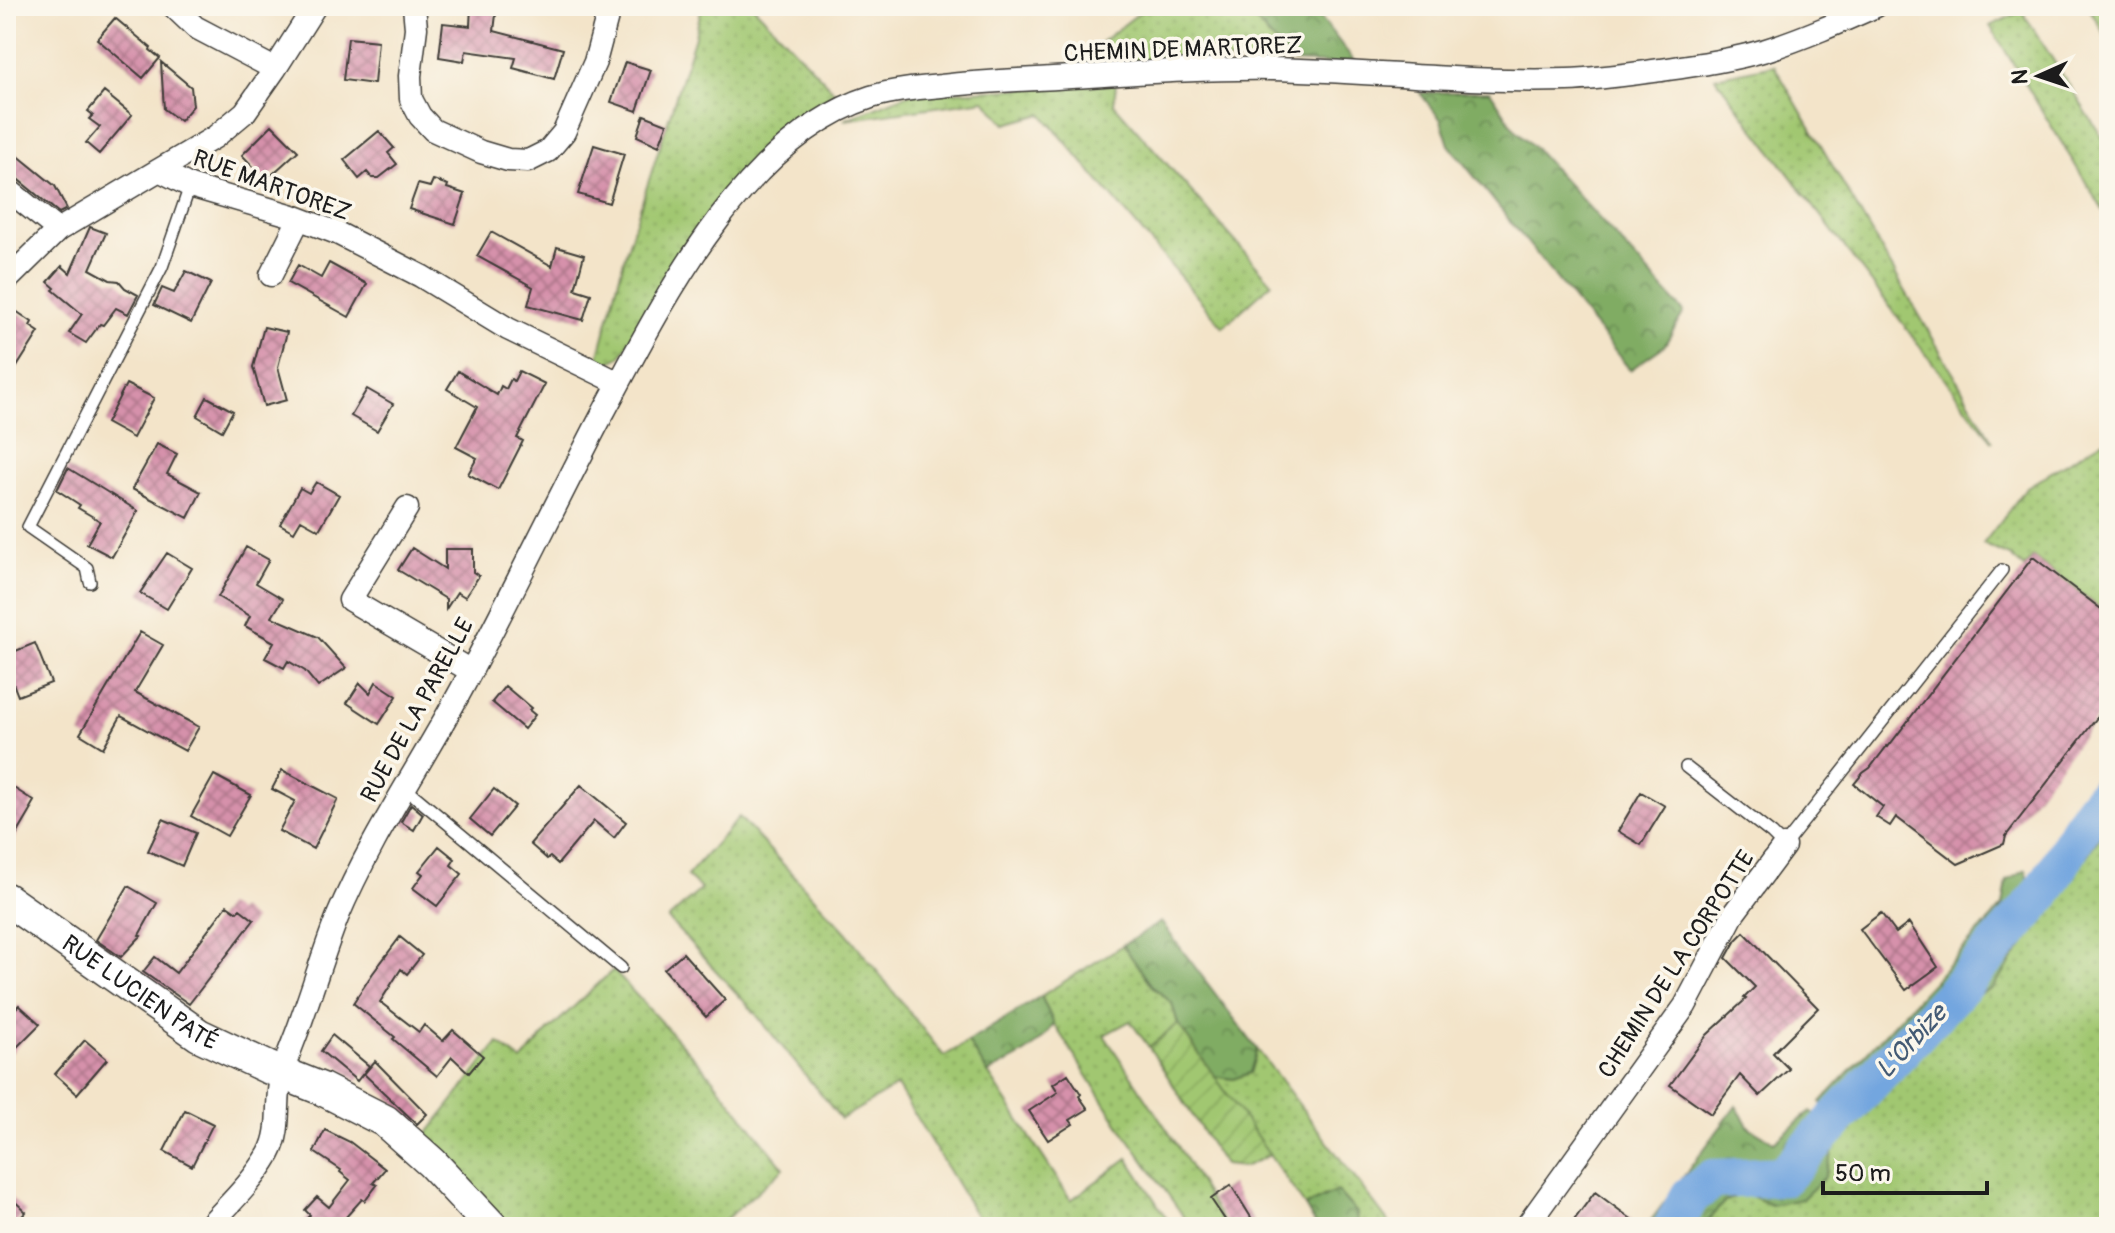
<svg xmlns="http://www.w3.org/2000/svg" width="2115" height="1233" font-family="Pangolin,sans-serif">
<style>
.grass{fill:url(#grass-dots);stroke:#5e7246;stroke-width:2}
.forest{fill:url(#forest-crowns);stroke:#4e6440;stroke-width:2}
.garden{fill:url(#garden-furrows);stroke:#5e7246;stroke-width:2}
.lines{fill:none;stroke-linecap:round;stroke-linejoin:round}
.river{stroke:#73a6df;stroke-width:40}
.building{fill:url(#building-cross-hatch)}
.lane-casing{stroke:#3c3a36;stroke-width:14}
.street-casing{stroke:#3c3a36;stroke-width:25}
.secondary-casing{stroke:#3c3a36;stroke-width:35}
.lane{stroke:#fff;stroke-width:11}
.street{stroke:#fff;stroke-width:22}
.secondary{stroke:#fff;stroke-width:32}
.labels{text-anchor:middle;stroke-width:7;stroke-linejoin:round;paint-order:stroke}
.street-label{font-size:24px;fill:#1c1c1c;stroke:#fbf7ec}
.water-label{font-size:26px;font-style:italic;fill:#435a74;stroke:#fbf7ec}
</style>
<defs>
<pattern id="grass-dots" width="8" height="8" patternUnits="userSpaceOnUse" patternTransform="scale(2)"><rect width="8" height="8" fill="#a1c771"/><path d="M2 2h.1M6 6h.1" fill="none" stroke="#8aaa61" stroke-width="1.8" stroke-linecap="round"/></pattern>
<pattern id="forest-crowns" width="20" height="18" patternUnits="userSpaceOnUse" patternTransform="scale(2)"><rect width="20" height="18" fill="#80ac63"/><path d="M2 6a3 3 0 1 1 6 0M12 15a3 3 0 1 1 6 0" fill="none" stroke="#688b51"/></pattern>
<pattern id="garden-furrows" width="10" height="10" patternUnits="userSpaceOnUse" patternTransform="scale(2)"><rect width="10" height="10" fill="#a1c771"/><path d="M-1 1l2-2M0 10L10 0M9 11l2-2" fill="none" stroke="#8aaa61"/></pattern>
<pattern id="building-cross-hatch" width="8" height="8" patternUnits="userSpaceOnUse" patternTransform="scale(2)"><rect width="8" height="8" fill="#d691ab"/><path d="M0 0l8 8M0 8l8-8" fill="none" stroke="#ad768a"/></pattern>
</defs>
<rect width="100%" height="100%" fill="#fbf7ec"/>
<filter id="ink" filterUnits="userSpaceOnUse"><feTurbulence type="fractalNoise" baseFrequency=".0125" numOctaves="2"/><feDisplacementMap in="SourceGraphic" scale="16" xChannelSelector="R" yChannelSelector="G"/><feConvolveMatrix kernelMatrix="1 2 1 2 8 2 1 2 1" color-interpolation-filters="sRGB"/></filter>
<filter id="wash" filterUnits="userSpaceOnUse"><feTurbulence type="fractalNoise" baseFrequency=".006" numOctaves="4" result="noise"/><feDisplacementMap in="SourceGraphic" scale="32" xChannelSelector="R" yChannelSelector="G"/><feGaussianBlur stdDeviation="1.8" result="paint"/><feColorMatrix in="noise" values="0 0 0 0 0 0 0 0 0 0 0 0 0 0 0 0 0 1.4 0 .05"/><feComposite in="paint" operator="in"/></filter>
<g filter="url(#wash)">
<rect width="100%" height="100%" fill="#f3e4c9"/>
<path class="grass" d="M702 6H753L835 92 741 172 684 252 620 357 610 362H597L626 252 695 36Z
M1148 6H1242L1293 62 1213 60 1072 65Z
M2088 6H2109V42Z
M2022 11 2109 148V220L1990 26Z
M1774 65 1993 442 1715 77Z
M1116 84 1114 104 1272 283 1223 327 1042 114 1006 124 985 100 844 120 908 94Z
M2109 437V615L2033 557 2024 568 2010 556 1983 544 2027 487Z
M739 817 846 932 944 1056 968 1042 1071 1200 1128 1158 1172 1227H983L897 1086 841 1119 755 1013 668 919 701 889 687 876Z
M2109 825V1227H1702L1723 1203 1834 1147 1837 1132 1849 1128 1939 1021 1970 997 1992 989 2041 920 2054 907 2099 837Z
M1123 945 1152 986 1172 1003 1178 1024 1149 1047 1130 1021 1104 1035 1176 1143 1226 1227H1191L1121 1128 1054 1024 1041 996Z
M613 970 708 1073 784 1168 717 1227H505L425 1137 498 1043 522 1061 548 1031Z
M1257 1049 1392 1227H1358L1357 1213 1337 1191 1305 1206 1214 1076 1233 1079 1250 1073Z"/>
<path class="forest" d="M1242 6H1312L1357 65 1293 62Z
M1490 91 1515 129 1536 149 1684 312 1664 346 1630 370 1449 145 1441 120 1420 93Z
M2026 870 2041 920 1992 989 1970 997 1939 1021 1849 1128 1821 1102 2003 906 2007 881Z
M1161 922 1257 1049 1250 1073 1233 1079 1214 1076 1178 1024 1172 1003 1152 986 1123 945Z
M1041 996 1054 1024C1038 1049 1014 1060 988 1073L968 1042Z
M1736 1106 1749 1127 1774 1142 1811 1111 1837 1132 1834 1147 1825 1177 1802 1199 1771 1205 1743 1192 1723 1203 1702 1227H1646Z
M1337 1191 1357 1213 1358 1227H1317L1305 1206Z"/>
<path class="garden" d="M1178 1024 1270 1155 1244 1167 1224 1165 1149 1047Z"/>
<g class="lines">
<path class="river" d="M1673 1227 1690 1196 1713 1179 1784 1176C1866 1084 1955 997 2035 902 2063 869 2076 822 2109 791"/>
</g>
<g id="blocks">
<path class="building" d="M471 6H497L494 31 563 49 554 79 513 68 516 58 466 51 464 61 439 57 443 23 470 26Z
M115 18 151 48 150 50 160 58 143 78 97 39Z
M348 38 378 41 374 84 343 80Z
M161 62 191 87 193 106 180 121 164 109Z
M625 62 651 70 637 111 611 102Z
M104 92 132 115 99 154 86 143 100 127 89 119 93 115 88 111Z
M644 115 667 124 659 146 637 136Z
M272 125 298 151 266 180 242 155Z
M379 131 394 148 388 153 397 164 379 178H372L367 172 359 179 344 160Z
M594 145 624 154 609 203 578 194Z
M6 146 55 186 67 209 59 213 15 177 6 174Z
M433 180 448 185 447 188 465 194 455 224 409 209 418 184 430 187Z
M90 227 106 233 90 269 110 280 119 281 125 288 138 295 128 314 116 308 103 325 100 324 86 343 69 333 82 314 53 290 55 288 48 282 62 266 70 273Z
M491 232 552 266 557 247 584 255 575 289 591 294 583 320 528 305 533 287 477 256Z
M329 263 367 284 349 317 288 283 298 265 321 278Z
M186 271 211 283 191 323 154 305 162 288 174 293Z
M13 309 32 322 30 326 39 332 6 384V321Z
M264 327 287 332 278 367 287 400 264 406 253 367Z
M458 371 497 395 501 386 506 389 511 379 514 381 519 371 545 384 517 438 523 441 498 490 468 474 477 458 456 447 477 407 447 389Z
M126 384 154 398 133 438 106 423Z
M367 389 393 404 377 431 351 416Z
M207 397 233 411 222 431 197 416Z
M157 444 177 454 167 474 201 492 188 518 132 489Z
M68 468 138 511 112 557 87 544 100 521 78 508 80 505 57 490Z
M316 482 339 495 319 530 301 520 294 532 280 524 300 488 309 493Z
M246 547 269 560 256 583 283 599 272 617 318 637 346 668 318 687 305 671 288 661 284 668 265 658 274 642 245 626 250 616 218 597Z
M412 548 445 569V549H473V572L479 576 465 597 457 592 446 609V599L398 570Z
M167 553 192 568 167 609 140 593Z
M2033 557 2109 615V702L2006 836 2004 844 1958 864 1896 817 1890 826 1876 817 1883 807 1854 784 1863 773 1870 768 1887 746 1888 747Z
M140 632 163 645 135 692 199 727 185 751 121 716 103 748 80 734Z
M35 643 51 683 18 696 6 665V655Z
M376 682 397 696 379 724 347 703 360 683 370 693Z
M505 686 531 708 529 710 535 715 524 729 492 702Z
M282 770 338 799 313 849 279 831 295 801 272 789Z
M214 775 251 795 227 836 191 816Z
M6 783 34 801 30 808 32 809 6 853Z
M581 785 626 822 614 838 594 821 558 864 550 857 547 859 530 844Z
M494 789 515 806 490 836 470 819Z
M1641 792 1665 806 1641 845 1618 831Z
M411 804 423 814 414 830 401 822Z
M163 819 196 833 182 866 148 851Z
M439 846 455 859 451 865 462 874 437 906 413 888 423 874 419 871Z
M128 886 157 903 139 935 141 936 121 957 96 940Z
M227 905 237 912 240 909 254 920 189 1004 143 972 155 957 176 973Z
M1881 913 1896 933 1909 923 1938 967 1906 990 1860 929Z
M1744 932 1818 1008 1773 1053 1789 1069 1760 1096 1740 1075 1711 1114 1670 1085 1707 1035 1746 999 1744 998 1755 987 1726 958 1736 940Z
M400 937 422 955 407 974 401 969 380 1002 419 1032 424 1025 443 1041 453 1030 483 1056 469 1073 452 1057 437 1076 393 1039 395 1037 353 1003 373 973Z
M683 953 725 1000 706 1017 664 969Z
M19 1005 40 1024 6 1058V1018Z
M332 1035 369 1066 357 1081 321 1051Z
M85 1040 107 1059 77 1094 55 1074Z
M375 1061 427 1114 417 1124 364 1074Z
M1068 1074 1081 1094 1079 1096 1088 1109 1070 1120 1073 1124 1048 1140 1029 1111 1058 1092 1053 1084Z
M185 1110 213 1124 192 1166 164 1151Z
M325 1130 350 1142 385 1169 373 1183 377 1185 365 1201 362 1199 337 1227H299L310 1215 305 1210 317 1197 329 1207 350 1180 340 1172 341 1170 314 1152Z
M1231 1185 1257 1227H1230L1211 1199Z
M1595 1192 1642 1227H1569Z
M6 1193 26 1212 12 1227H6Z"/>
</g>
</g>
<g filter="url(#ink)">
<use href="#blocks" fill-opacity="0" stroke="#3c3a36" stroke-width="2"/>
<g class="lines">
<g class="lane-casing">
<path id="lane" d="M90 582 87 568 28 527 162 267 190 186
M1686 767 1772 834 1784 846 2002 570
M404 787 621 968"/>
</g>
<g class="street-casing">
<path id="street" d="M173 6 195 27 275 69
M414 6 416 28 410 76 411 99 420 116 433 130 481 152 508 160 528 161 548 151 564 132 595 62 610 6
M159 170 215 137 245 112 275 69 315 6
M6 188 58 230
M271 275 299 219
M6 281 58 230 159 170 190 186 290 215 337 233 421 276 508 329 619 383
M407 508 350 600 471 671
M208 1227C229 1204 253 1182 269 1154 283 1128 274 1102 282 1074 287 1055 296 1037 302 1018 314 985 324 951 337 918 372 834 425 759 467 679 513 592 556 503 602 415 661 305 743 138 871 97 893 90 918 88 941 86 984 81 1027 80 1071 77 1137 73 1205 68 1272 69 1370 71 1469 83 1567 80 1599 79 1631 74 1661 70 1696 65 1732 60 1766 50 1804 38 1840 22 1876 6
M1526 1227 1685 1006 1734 913 1784 846"/>
</g>
<g class="secondary-casing">
<g id="secondary">
<path id="s1" d="M6 899 199 1035 267 1067 322 1089 385 1121 432 1163 492 1227"/>
</g>
</g>
<use href="#lane" class="lane"/>
<use href="#street" class="street"/>
<use href="#secondary" class="secondary"/>
</g>
</g>
<g class="labels">
<g class="street-label">
<text transform="translate(1183 49) rotate(-2)" y="8">CHEMIN DE MARTOREZ</text>
<text transform="translate(272 185) rotate(20)" y="8">RUE MARTOREZ</text>
<text transform="translate(417 710) rotate(-61)" y="8">RUE DE LA PARELLE</text>
<text transform="translate(1676 964) rotate(-57)" y="8">CHEMIN DE LA CORPOTTE</text>
<text dy="8" stroke="none"><textPath href="#s1" startOffset="164">RUE LUCIEN PATÉ</textPath></text>
</g>
<g class="water-label">
<text transform="translate(1911 1041) rotate(-47)" y="9">L'Orbize</text>
</g>
</g>
<rect width="2115" height="1233" fill="none" stroke="#fbf7ec" stroke-width="32"/>
<g transform="translate(2039 76) rotate(267)" stroke="#fbf7ec" stroke-width="6" paint-order="stroke">
<path d="M0-6L14 30L0 20L-14 30Z" fill="#1c1c1c"/>
<text y="-12" font-size="22" font-weight="bold" text-anchor="middle" fill="#1c1c1c">N</text>
</g>
<path d="M1823 1181v12h164v-12" fill="none" stroke="#1c1c1c" stroke-width="4"/>
<text x="1835" y="1181" font-size="24" fill="#1c1c1c" stroke="#fbf7ec" stroke-width="6" paint-order="stroke">50 m</text>
</svg>
